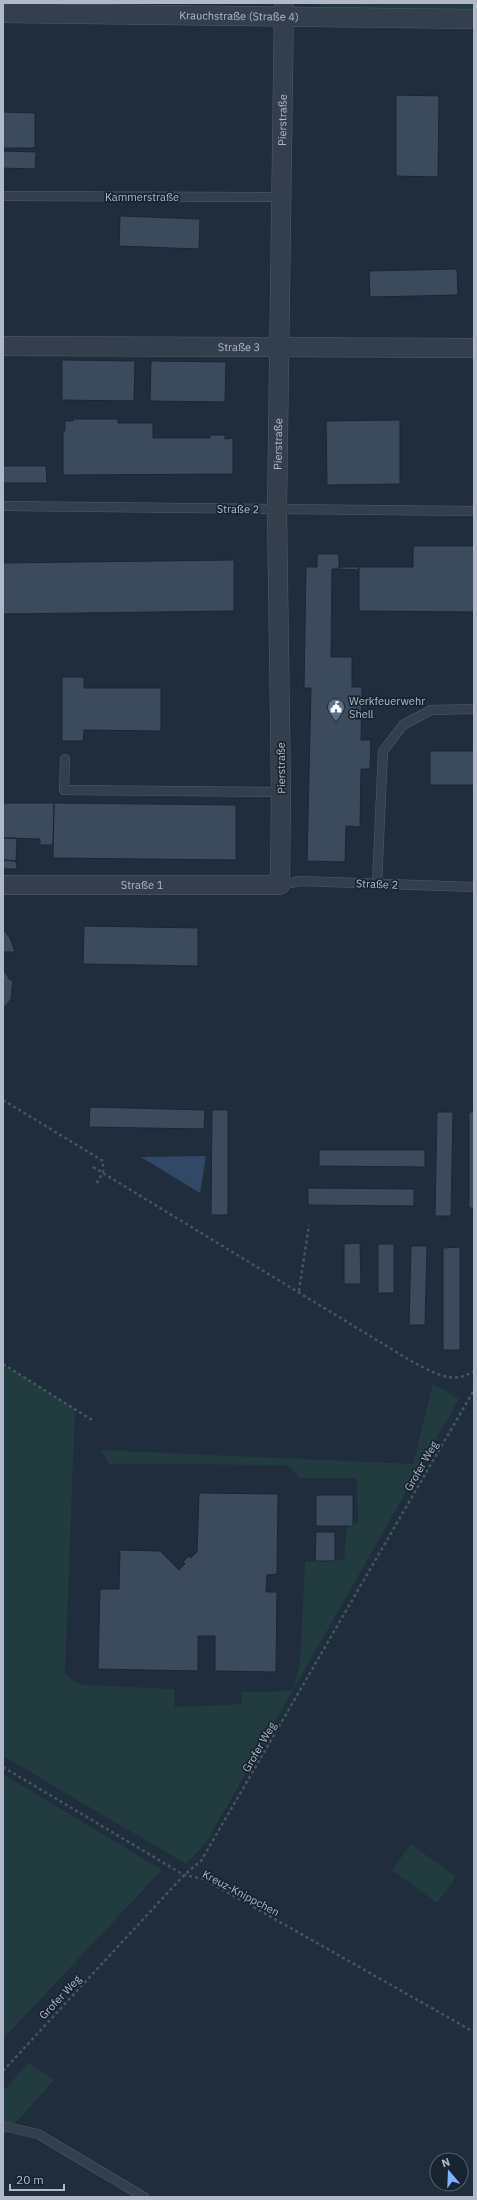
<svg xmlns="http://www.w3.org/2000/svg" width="477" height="2200" font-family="'IBM Plex Sans',sans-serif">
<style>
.green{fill:#223b3e}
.water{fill:#314866}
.building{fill:#3b4b5d;stroke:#1b2634}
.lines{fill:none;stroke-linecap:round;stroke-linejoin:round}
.service-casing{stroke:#525c6b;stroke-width:10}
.minor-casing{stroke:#525c6b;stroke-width:20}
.path{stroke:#40585b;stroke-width:2.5;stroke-dasharray:3 3;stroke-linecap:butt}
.service{stroke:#343f4d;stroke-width:9}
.minor{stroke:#343f4d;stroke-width:19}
.labels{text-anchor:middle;stroke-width:3.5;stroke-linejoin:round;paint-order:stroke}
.street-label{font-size:11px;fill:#afb9c9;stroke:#192431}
.poi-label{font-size:11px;fill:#afb9c9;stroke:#192431;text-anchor:start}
</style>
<rect width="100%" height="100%" fill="#202d3d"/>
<path class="green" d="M313 3H474V9L326 8Z
M3 1364 75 1409 65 1673 73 1681 84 1685 174 1689 175 1707 242 1704 241 1692 292 1691 300 1665 305 1562 344 1560 347 1524H358L357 1478H300L286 1465 109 1464 101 1450 413 1464 433 1384 459 1399 206 1843 186 1864 3 1756Z
M3 1774 162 1870 3 2039Z
M411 1844 456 1877 437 1903 392 1870Z
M29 2063 54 2080 3 2137V2091Z"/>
<path class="water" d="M206 1156 200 1193 141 1157Z"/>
<path class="building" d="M396 95 439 96 438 177 396 176Z
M3 112 35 113V148H3Z
M3 151 36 152 35 169 3 168Z
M120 216 200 219 199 249 119 246Z
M457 269 458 295 370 297 369 271Z
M62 360 135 361 134 401 62 400Z
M151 361 226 362 225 402 150 401Z
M73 419H118V423H153V438H210V435H225V439L233 438V474L63 475V431H65V421H73Z
M400 420V484L327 485 326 421Z
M3 466H46L47 483H3Z
M413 546H474V612L359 611V567H413Z
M317 554H339V569H332L331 657H352V687H362L361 740H371L370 769H361L360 827 346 826 345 862 307 861 311 688H304L306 567H317Z
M234 560V611L3 614V563Z
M339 567H359V570L339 569Z
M62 677H84V688H161V731L84 730 83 741H62Z
M430 751H474V785H430Z
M3 803H54L53 845H40V839L3 838Z
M54 803 236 805V860L53 858Z
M3 838H17L16 861 3 860Z
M3 860 16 861 17 869H3Z
M84 926 198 928V966L83 964Z
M3 929 10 938 15 952H3Z
M3 969 10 980H13L11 999 3 1009Z
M90 1107 205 1110 204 1129 89 1127Z
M212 1110H228V1215H211Z
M437 1112H453L451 1216H435Z
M469 1112H474V1208H469Z
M319 1150H425V1167L319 1166Z
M308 1188 414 1189V1206L308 1205Z
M360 1243 361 1284H344V1244Z
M378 1244H394V1293H378Z
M411 1246H427L425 1325H409Z
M460 1247V1350H443V1248Z
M199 1493 278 1494 277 1574 267 1575 266 1592H277L276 1672 215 1671V1636H198V1671L98 1669 100 1589H119L120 1550 160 1551 179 1570 185 1564 183 1562 189 1556 191 1558 197 1552Z
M316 1495H353V1526H316Z
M316 1532H335V1561H315Z"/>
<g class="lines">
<g class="service-casing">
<path id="service" d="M3 196 281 197
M3 506 474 511
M65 759 64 790 281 792
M377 884 383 751 403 725 431 710 474 709
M280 885 300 881 474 887
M3 2126 38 2134 144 2197"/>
</g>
<g class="minor-casing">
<g id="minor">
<path id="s1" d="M3 13 474 19"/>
<path id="s2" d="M3 346 474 348"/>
<path id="s3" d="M3 885H280L281 792 277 510 284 3"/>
</g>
</g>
<path class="path" d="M3 1100 103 1161V1172L95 1186
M93 1167 411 1361C431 1371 452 1386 474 1371
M299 1291 309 1225
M3 1364 92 1420
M3 1767 184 1875 204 1879 474 2032
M3 2071 184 1875 201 1861 474 1390"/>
<use href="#service" class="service"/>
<use href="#minor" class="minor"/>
</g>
<defs>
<g id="civic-pin" transform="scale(0.9)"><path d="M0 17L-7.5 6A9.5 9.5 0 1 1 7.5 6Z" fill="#5c6f8a" stroke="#192431"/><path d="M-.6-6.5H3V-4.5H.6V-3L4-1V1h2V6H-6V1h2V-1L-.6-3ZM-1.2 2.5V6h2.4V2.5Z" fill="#fff"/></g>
</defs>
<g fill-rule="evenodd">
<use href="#civic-pin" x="336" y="707"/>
</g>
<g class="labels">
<g class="street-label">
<text dy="4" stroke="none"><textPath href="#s1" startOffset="236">Krauchstraße (Straße 4)</textPath></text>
<text dy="4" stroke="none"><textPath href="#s3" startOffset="1042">Pierstraße</textPath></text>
<text x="142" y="201">Kammerstraße</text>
<text dy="4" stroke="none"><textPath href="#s2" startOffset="236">Straße 3</textPath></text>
<text dy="4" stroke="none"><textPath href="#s3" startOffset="718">Pierstraße</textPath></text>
<text transform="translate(238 509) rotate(1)" y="4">Straße 2</text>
<text transform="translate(281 768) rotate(-91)" y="4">Pierstraße</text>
<text transform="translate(377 884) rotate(2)" y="4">Straße 2</text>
<text dy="4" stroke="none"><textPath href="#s3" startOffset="139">Straße 1</textPath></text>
<text transform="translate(421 1466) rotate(-60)" y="4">Grofer Weg</text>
<text transform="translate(259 1747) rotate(-60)" y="4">Grofer Weg</text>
<text transform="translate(241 1893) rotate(28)" y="4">Kreuz-Knippchen</text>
<text transform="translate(60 1997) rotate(-47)" y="4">Grofer Weg</text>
</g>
<g class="poi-label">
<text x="349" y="705">Werkfeuerwehr<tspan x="349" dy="13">Shell</tspan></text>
</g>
</g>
<rect width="477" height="2200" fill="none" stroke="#afb9c9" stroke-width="8"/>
<g transform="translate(449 2172) rotate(341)"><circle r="19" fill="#192431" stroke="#55606e"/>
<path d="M0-3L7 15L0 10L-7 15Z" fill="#7eb3ff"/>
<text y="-6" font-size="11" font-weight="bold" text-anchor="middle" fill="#afb9c9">N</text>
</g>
<path d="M10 2184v6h54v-6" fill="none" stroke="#afb9c9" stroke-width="2"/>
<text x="16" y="2184" font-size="12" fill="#afb9c9" stroke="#192431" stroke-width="3" paint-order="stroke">20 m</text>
</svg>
